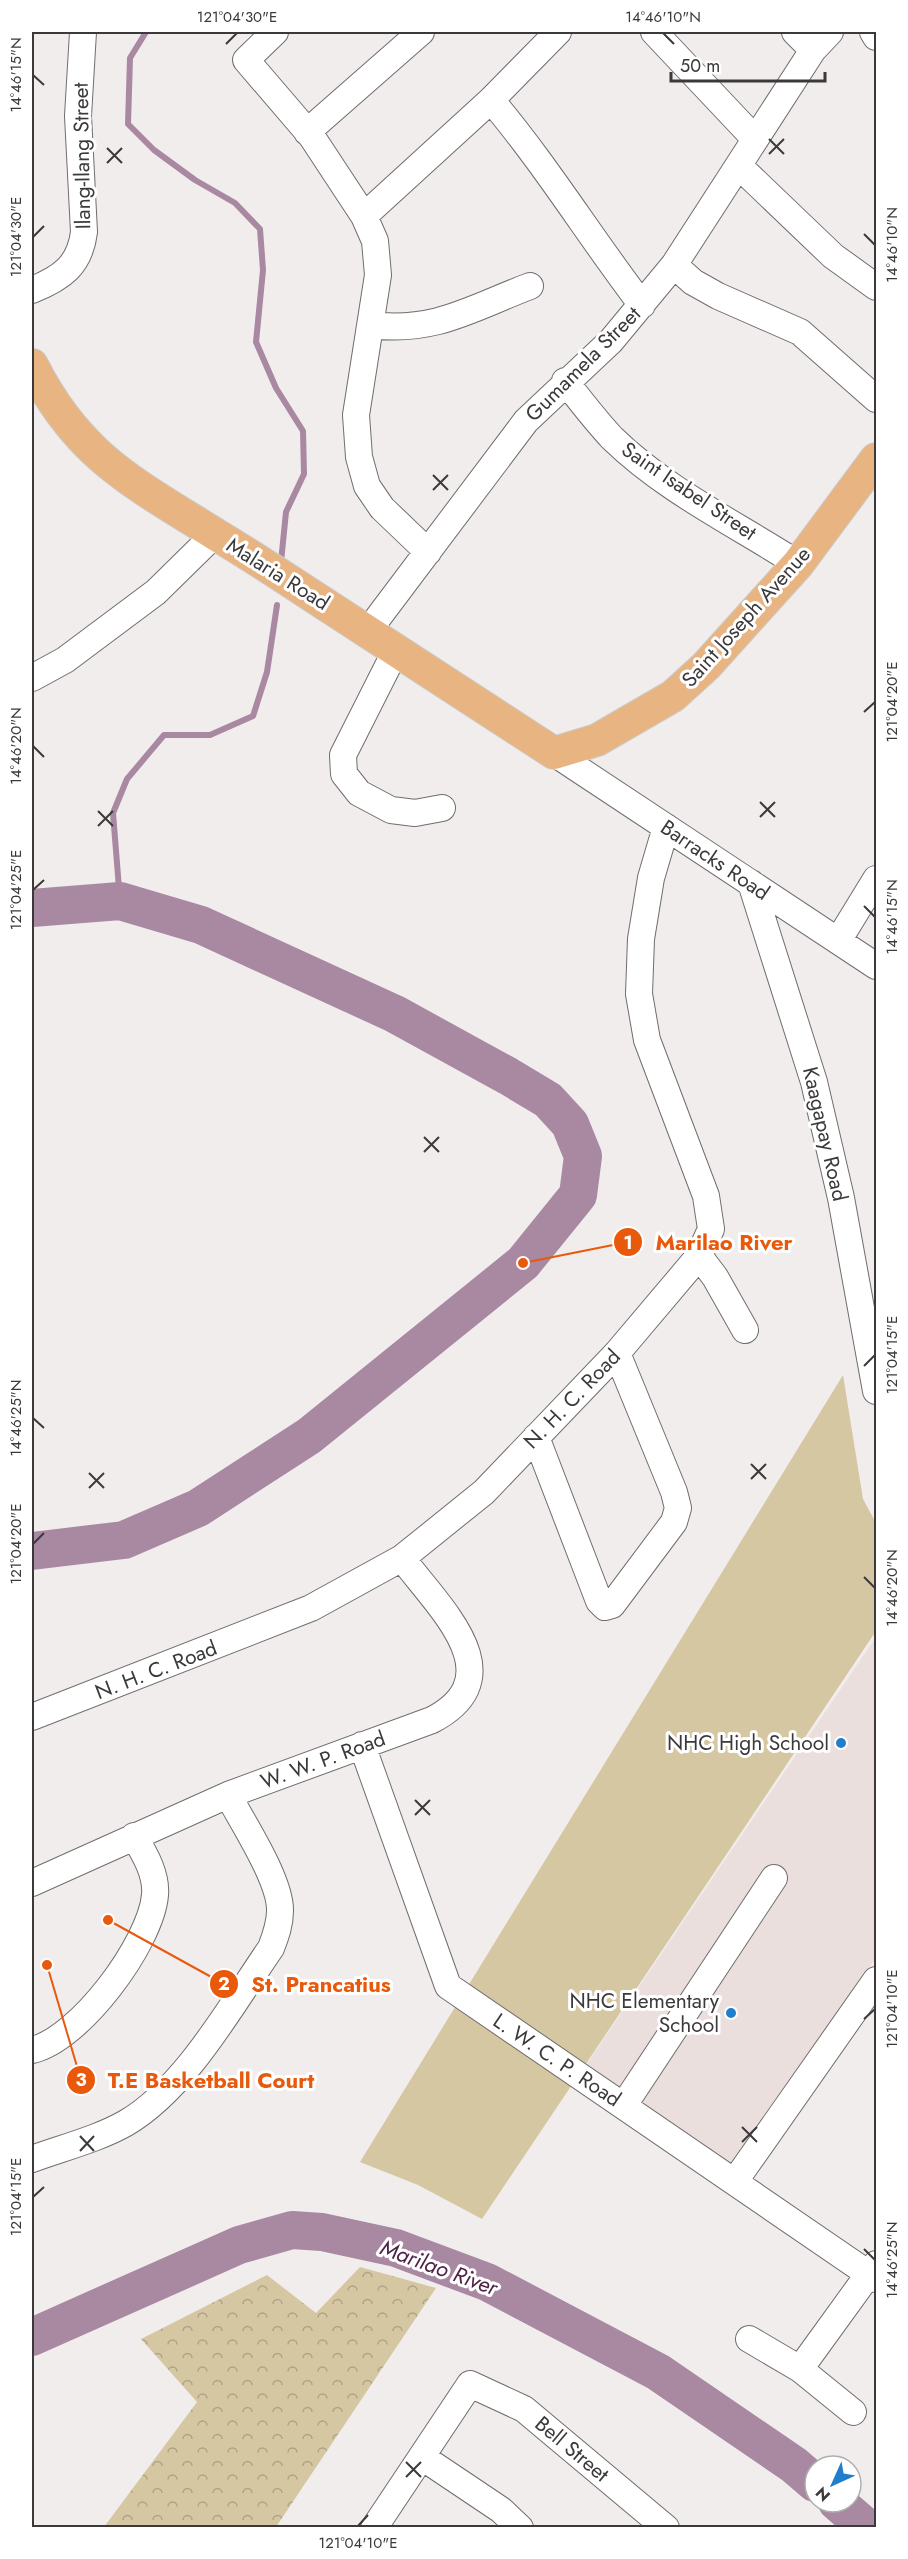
<svg xmlns="http://www.w3.org/2000/svg" width="908" height="2559" font-family="Jost,sans-serif">
<style>
.built{fill:#eadfdc}
.grass{fill:#d6c7a3}
.forest{fill:url(#forest-crowns)}
.lines{fill:none;stroke-linecap:round;stroke-linejoin:round}
.stream{stroke:#a988a2;stroke-width:6}
.river{stroke:#a988a2;stroke-width:38}
.minor-casing{stroke:#706d6c;stroke-width:28}
.major-casing{stroke:#ccc;stroke-width:34}
.minor{stroke:#fff;stroke-width:26}
.major{stroke:#e8b482;stroke-width:32}
.ticks{fill:none;stroke:#3b3939;stroke-width:2}
.poi-dot{fill:#207ecb;stroke:#fff;stroke-width:2}
.labels{text-anchor:middle;stroke-width:6;stroke-linejoin:round;paint-order:stroke}
.street-label{font-size:21px;fill:#3b3939;stroke:#fff}
.poi-label{font-size:21px;fill:#3b3939;stroke:#fff;text-anchor:end}
.water-label{font-size:22px;font-style:italic;fill:#4e2246;stroke:#fff}
.leader{fill:none;stroke:#e8590c;stroke-width:2}
.callout-dot{fill:#e8590c;stroke:#fff;stroke-width:2}
.mark-label{font-size:18px;text-anchor:middle;font-weight:bold;fill:#fff}
.callout-label{font-size:22px;text-anchor:middle;font-weight:bold;fill:#e8590c;stroke:#fff;stroke-width:6;stroke-linejoin:round;paint-order:stroke}
.neatline{fill:none;stroke:#3b3939;stroke-width:2}
.ticks-label{font-size:15px;text-anchor:middle;fill:#3b3939}
</style>
<defs>
<pattern id="forest-crowns" width="20" height="18" patternUnits="userSpaceOnUse" patternTransform="scale(1.5)"><rect width="20" height="18" fill="#d6c7a3"/><path d="M2 6a3 3 0 1 1 6 0M12 15a3 3 0 1 1 6 0" fill="none" stroke="#afa386"/></pattern>
</defs>
<rect width="100%" height="100%" fill="#f1eded"/>
<path class="built" d="M876 1637V1957L738 2170 584 2068Z"/>
<path class="grass" d="M843 1375 863 1499 876 1523V1631L482 2219 418 2185 360 2162Z"/>
<path class="forest" d="M360 2267 436 2288 276 2527H104L197 2402 141 2339 267 2275 316 2313Z"/>
<g class="lines">
<path class="stream" d="M146 32 130 58 128 124 154 150 195 180 235 203 260 229 263 270 256 342 276 388 303 431 304 474 286 512 281 562
M120 901 113 813 127 779 164 735H210L253 716 267 672 277 605"/>
<path class="river" d="M32 908 120 901 201 925 395 1014 508 1076 548 1100 570 1124 583 1156 578 1195 523 1263 309 1436 198 1508 124 1540 32 1551
M32 2337 239 2245 292 2230 322 2232 396 2248 487 2282 658 2372 794 2465 815 2483
M837 2502 867 2528"/>
<g class="minor-casing">
<path id="minor" d="M275 32 246 60 312 137 364 216 375 241 378 275 356 415 359 457 367 486 382 508 428 552
M654 32 755 139
M795 32 813 50
M873 32 876 37
M491 100C546 165 590 237 642 305
M307 132 421 32
M739 166 833 256 876 287
M364 216 491 100 558 32
M674 265 693 282 718 296 800 332 876 399
M32 290C62 278 80 265 84 232L78 116 83 32
M371 325C435 333 472 308 530 286
M565 381C580 400 595 420 612 438 665 490 736 524 798 564
M368 631 526 421 611 341 674 265 813 50 830 32
M396 650 343 755 344 774 359 793 391 810 415 813 442 808
M32 678 65 660 156 592 215 534
M554 753 876 966
M751 883 814 1082 841 1198 876 1391
M838 941 876 879
M699 1256 715 1277 745 1330
M536 1437 599 1601 605 1607 612 1605 674 1522 678 1508 674 1492 617 1353
M32 1717 311 1608 402 1558 484 1492 617 1353 699 1256 711 1229 706 1196 647 1040 639 994 641 939 651 878 666 827
M362 1745 448 1986 876 2279
M32 1883 228 1795 432 1720C516 1676 438 1607 402 1558
M32 2050C79 2040 151 1943 155 1895 157 1874 144 1853 134 1836
M624 2105 774 1878
M32 2159C62 2148 98 2139 126 2123 186 2088 232 2004 271 1948 276 1935 280 1924 280 1911 281 1881 243 1823 228 1795
M735 2181 876 1980
M749 2339 800 2369 876 2264
M800 2369 853 2412
M422 2457 501 2510 520 2528
M374 2528 470 2384 524 2409 666 2528"/>
</g>
<g class="major-casing">
<path id="major" d="M32 365C78 456 132 482 215 534 247 553 279 574 311 595 392 647 473 700 554 753L597 740 673 696 706 666 798 564 876 459"/>
</g>
<use href="#minor" class="minor"/>
<use href="#major" class="major"/>
</g>
<path class="ticks" d="M663 33 674 44M226 44 237 33M33 75 44 85M769 139 784 154M107 148 122 163M769 154 784 139M107 163 122 148M864 234 875 245M33 237 44 226M433 475 448 490M433 490 448 475M864 712 875 702M33 746 44 757M760 802 775 817M98 811 113 826M760 817 775 802M98 826 113 811M33 890 44 880M864 906 875 917M424 1137 439 1152M424 1152 439 1137M864 1366 875 1355M33 1418 44 1428M751 1464 766 1479M89 1473 104 1488M751 1479 766 1464M89 1488 104 1473M33 1544 44 1533M864 1577 875 1588M415 1800 430 1815M415 1815 430 1800M864 2019 875 2009M742 2127 757 2142M80 2136 94 2151M742 2142 757 2127M80 2151 94 2136M33 2197 44 2187M864 2249 875 2260M406 2462 421 2477M406 2477 421 2462M358 2526 368 2515"/>
<g class="poi-dot">
<circle cx="841" cy="1743" r="6"/>
<circle cx="731" cy="2013" r="6"/>
</g>
<g class="labels">
<g class="street-label">
<text transform="translate(82 156) rotate(-91)" y="7">Ilang-Ilang Street</text>
<text transform="translate(583 364) rotate(-45)" y="7">Gumamela Street</text>
<text transform="translate(689 491) rotate(34)" y="7">Saint Isabel Street</text>
<text transform="translate(278 574) rotate(32)" y="7">Malaria Road</text>
<text transform="translate(746 617) rotate(-48)" y="7">Saint Joseph Avenue</text>
<text transform="translate(715 860) rotate(34)" y="7">Barracks Road</text>
<text transform="translate(825 1134) rotate(77)" y="7">Kaagapay Road</text>
<text transform="translate(572 1399) rotate(-46)" y="7">N. H. C. Road</text>
<text transform="translate(156 1670) rotate(-21)" y="7">N. H. C. Road</text>
<text transform="translate(323 1760) rotate(-20)" y="7">W. W. P. Road</text>
<text transform="translate(557 2060) rotate(34)" y="7">L. W. C. P. Road</text>
<text transform="translate(572 2449) rotate(40)" y="7">Bell Street</text>
</g>
<g class="poi-label">
<text x="829" y="1750">NHC High School</text>
<text x="719" y="2008">NHC Elementary<tspan x="719" dy="24">School</tspan></text>
</g>
<g class="water-label">
<text transform="translate(439 2267) rotate(20)" y="8">Marilao River</text>
</g>
</g>
<path class="leader" d="M523 1263L628 1242M108 1920L224 1984M47 1965L81 2080"/>
<g class="callout-dot">
<circle cx="523" cy="1263" r="6"/>
<circle cx="108" cy="1920" r="6"/>
<circle cx="47" cy="1965" r="6"/>
<circle cx="628" cy="1242" r="15"/>
<circle cx="224" cy="1984" r="15"/>
<circle cx="81" cy="2080" r="15"/>
</g>
<g class="mark-label">
<text x="628" y="1249">1</text>
<text x="224" y="1990">2</text>
<text x="81" y="2086">3</text>
</g>
<g class="callout-label">
<text x="724" y="1250">Marilao River</text>
<text x="321" y="1992">St. Prancatius</text>
<text x="211" y="2088">T.E Basketball Court</text>
</g>
<rect width="908" height="2559" fill="none" stroke="#ffffff" stroke-width="66"/>
<g transform="translate(833 2484) rotate(225)"><circle r="28" fill="#ffffff" stroke="#b1b0b0" stroke-width="1.5"/>
<path d="M0-4.5L10 22L0 15L-10 22Z" fill="#207ecb"/>
<text y="-9" font-size="16" font-weight="bold" text-anchor="middle" fill="#3b3939">N</text>
</g>
<path d="M671 72v9h154v-9" fill="none" stroke="#3b3939" stroke-width="3"/>
<text x="680" y="72" font-size="18" fill="#3b3939" stroke="#ffffff" stroke-width="4.5" paint-order="stroke">50 m</text>
<rect x="33" y="33" width="842" height="2493" class="neatline"/>
<g class="ticks-label">
<text x="237" y="22">121°04'30"E</text>
<text x="663" y="22">14°46'10"N</text>
<text transform="translate(16 75) rotate(-90)" y="5">14°46'15"N</text>
<text transform="translate(16 237) rotate(-90)" y="5">121°04'30"E</text>
<text transform="translate(892 245) rotate(-90)" y="5">14°46'10"N</text>
<text transform="translate(892 702) rotate(-90)" y="5">121°04'20"E</text>
<text transform="translate(16 746) rotate(-90)" y="5">14°46'20"N</text>
<text transform="translate(16 890) rotate(-90)" y="5">121°04'25"E</text>
<text transform="translate(892 917) rotate(-90)" y="5">14°46'15"N</text>
<text transform="translate(892 1355) rotate(-90)" y="5">121°04'15"E</text>
<text transform="translate(16 1418) rotate(-90)" y="5">14°46'25"N</text>
<text transform="translate(16 1544) rotate(-90)" y="5">121°04'20"E</text>
<text transform="translate(892 1588) rotate(-90)" y="5">14°46'20"N</text>
<text transform="translate(892 2009) rotate(-90)" y="5">121°04'10"E</text>
<text transform="translate(16 2197) rotate(-90)" y="5">121°04'15"E</text>
<text transform="translate(892 2260) rotate(-90)" y="5">14°46'25"N</text>
<text x="358" y="2548">121°04'10"E</text>
</g>
</svg>
